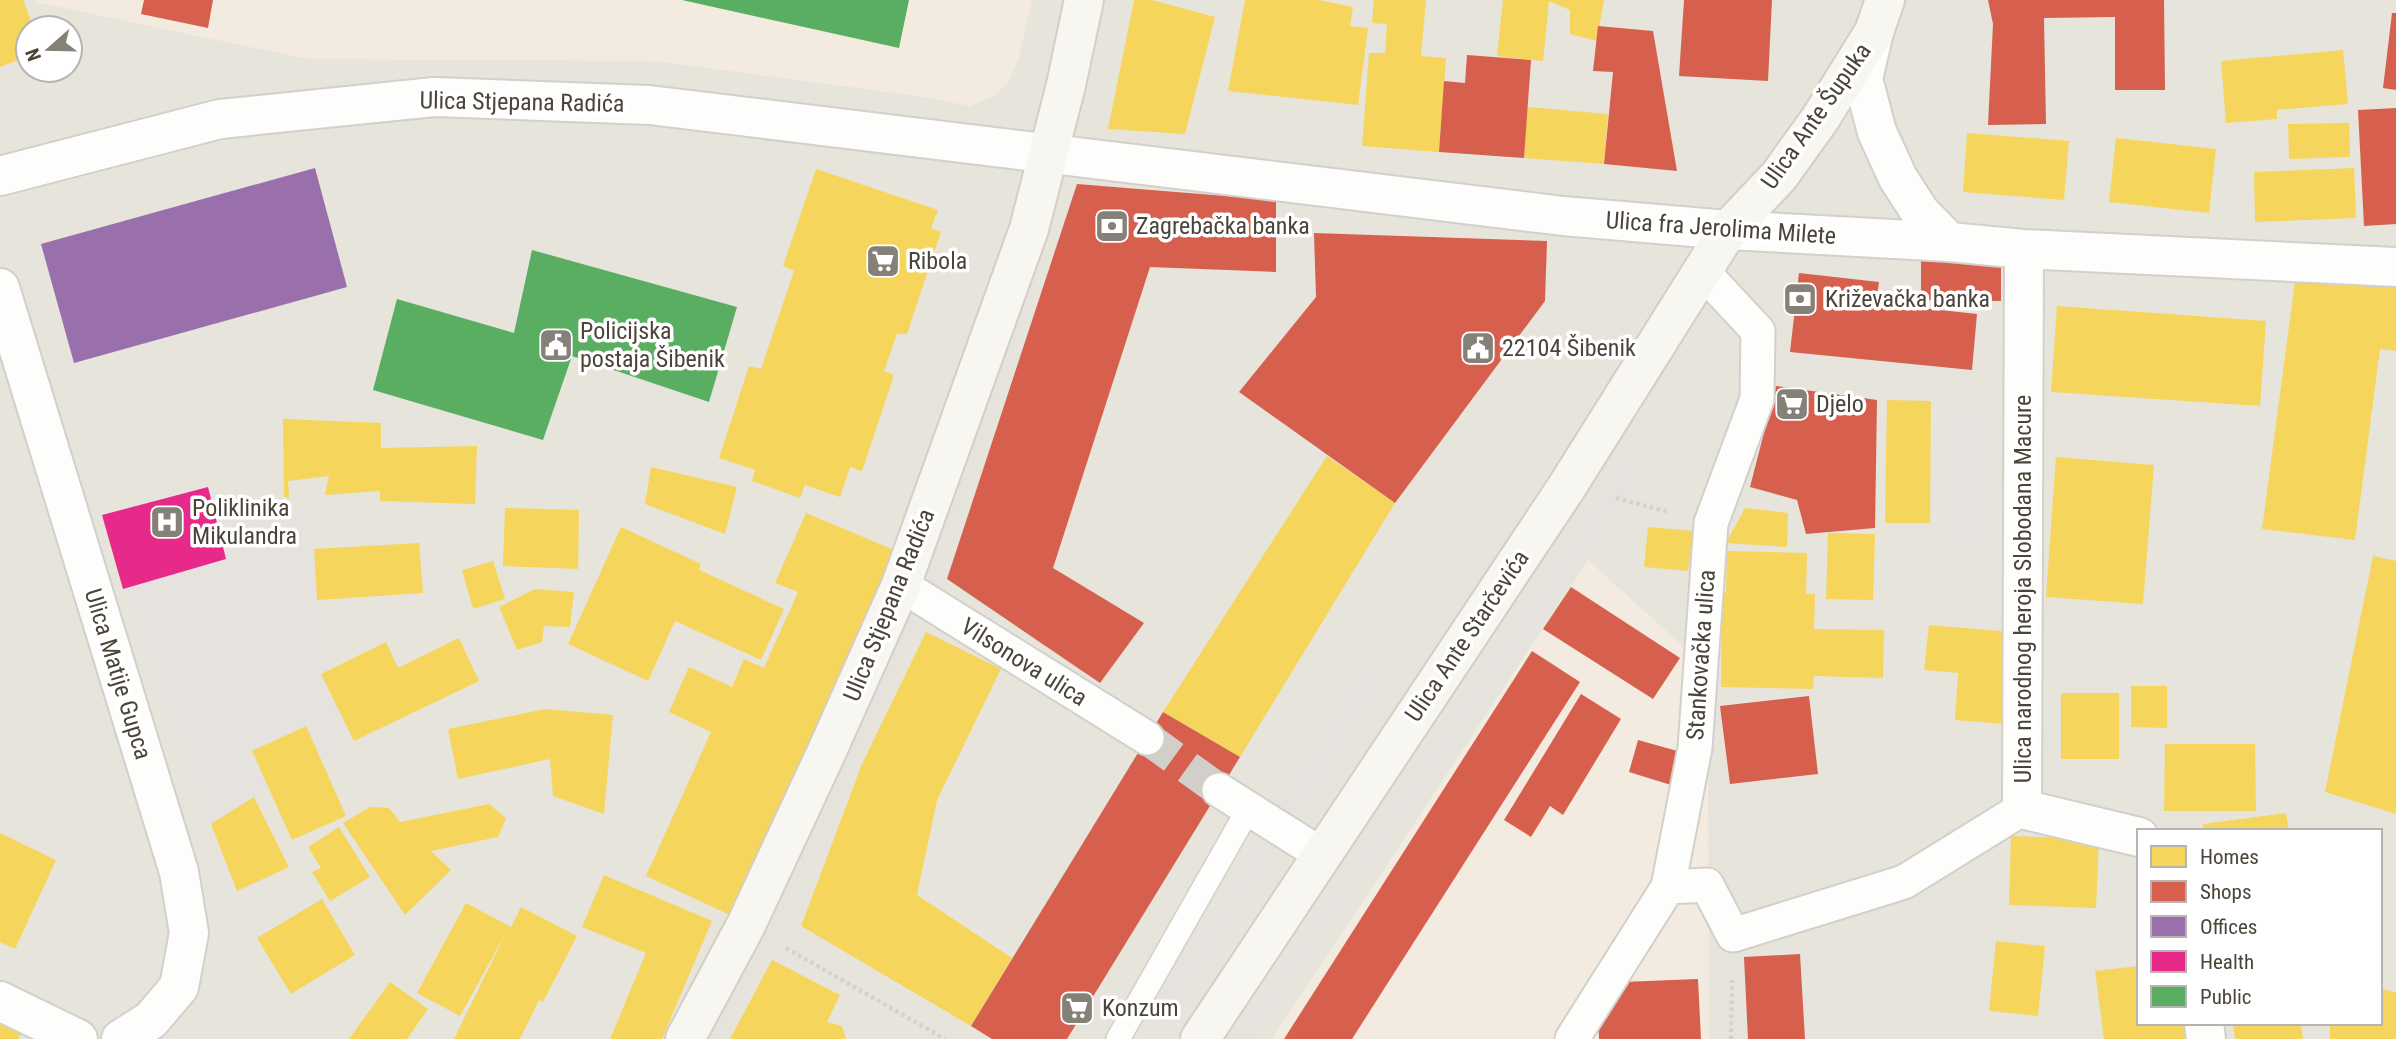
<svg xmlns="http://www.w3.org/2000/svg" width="2396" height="1039" font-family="'Roboto Condensed',sans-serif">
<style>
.residential{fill:#e7e4dc;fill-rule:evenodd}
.commercial{fill:#f3ebdf}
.parking{fill:#e6e3df}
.homes{fill:#f6d55c}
.shops{fill:#d6604d}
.offices{fill:#9970ab}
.health{fill:#e7298a}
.public{fill:#5aae61}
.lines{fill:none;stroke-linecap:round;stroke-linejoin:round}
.pedestrian-tunnel{stroke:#d2cfca;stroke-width:33;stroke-dasharray:33 17;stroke-linecap:butt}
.service-casing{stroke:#d2d0cb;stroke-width:26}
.pedestrian-casing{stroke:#d2d0cb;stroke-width:37}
.minor-casing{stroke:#d2d0cb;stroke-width:42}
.tertiary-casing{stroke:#d2d0cb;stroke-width:42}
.secondary-casing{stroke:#d3cfc5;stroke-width:42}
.path{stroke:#d3d2cc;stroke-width:4.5;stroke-dasharray:3.5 3.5;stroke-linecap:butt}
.service{stroke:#fdfdfc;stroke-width:23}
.pedestrian{stroke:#fdfdfc;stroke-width:33}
.minor{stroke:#fdfdfc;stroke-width:38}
.tertiary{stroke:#fdfdfc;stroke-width:38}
.secondary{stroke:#f7f6f1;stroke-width:38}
.labels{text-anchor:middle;stroke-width:7;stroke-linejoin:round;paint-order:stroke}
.street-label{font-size:24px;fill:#4b4439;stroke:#fff}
.poi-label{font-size:24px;fill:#4b4439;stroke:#fff;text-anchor:start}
</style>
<rect width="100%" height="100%" fill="#f4f2ee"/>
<path class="residential" d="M0 0H2396V1039H0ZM28 28H70V70H28ZM2139 831H2380V1023H2139Z"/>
<path class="commercial" d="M36 0H1032L1018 60 1009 81 993 97 970 106 917 96 655 61 308 59 35 2Z
M1588 560 1708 669 1709 1039H1272Z"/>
<path class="parking" d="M1025 275 1038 278 944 562 918 625 730 1023 720 1039H704Z
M1943 402 1995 403 1993 555H1942Z
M1627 448 1650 465 1254 1039H1232Z
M232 504 279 506 310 514 344 749 254 797 211 824 140 643 123 589 226 559Z
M1372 650 1398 665 1169 1026 1148 1015Z"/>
<path class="homes" d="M0 0H23L34 28H28V56L0 67Z
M1134 0H1152L1215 17 1185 134 1108 129Z
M1245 0H1319L1353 7 1350 26 1368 28 1358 105 1228 91Z
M1374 0H1426L1421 56 1446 58 1439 152 1362 146 1369 53H1385L1387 24 1372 23Z
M1503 0H1604L1597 41 1570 34V10L1549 1 1543 61 1497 56Z
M2343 50 2348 104 2277 110V119L2226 123 2221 61Z
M1527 107 1608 114 1604 164 1524 158Z
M2349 123 2350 157 2289 159 2288 124Z
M1967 133 2069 141 2064 200 1963 192Z
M2116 138 2216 149 2209 213 2109 202Z
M2354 168 2356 218 2255 222 2254 172Z
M816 169 938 210 931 228 941 232 907 334H897L884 371 894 375 862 471 850 467 840 497 805 485 800 498 752 481 755 470 719 458 749 366 761 369 794 271 783 266Z
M2296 274 2396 287V351L2380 349 2355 540 2262 529Z
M2057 306 2266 321 2260 406 2051 392Z
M1887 400 1931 401 1930 523H1885Z
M283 419 381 423V448L477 446 475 504 380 501V491L325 495 329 476 288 481 289 498 284 497Z
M1327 456 1395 503 1240 757 1163 712Z
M2056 457 2154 465 2143 604 2046 597Z
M651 467 737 487 725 534 645 504Z
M505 508 579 510 578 569 503 566Z
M1745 508 1788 513 1787 547 1726 543Z
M806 513 894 550 865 621 730 915 646 876 711 732 669 712 689 667 732 687 744 659 764 668 798 592 775 583Z
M621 527 701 564 699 570 784 609 761 660 675 621 648 681 568 644Z
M1648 527 1693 531 1688 571 1644 567Z
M1828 533 1875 534 1873 600 1826 599Z
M419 543 423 593 317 600 314 549Z
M1727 551 1807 553 1806 594H1815L1814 629 1884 630 1883 678 1814 676 1813 689 1721 687 1722 592H1726Z
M2373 556 2396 561V814L2325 792Z
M493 561 505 599 473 609 462 570Z
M535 589 574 592 570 627 544 626 542 642 517 650 499 607Z
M1929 625 2012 632 2004 724 1955 720 1958 673 1924 670Z
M926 632 1001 669 937 800 917 895 1012 958 971 1026 801 926 862 764Z
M459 638 479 681 354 741 321 674 386 642 398 668Z
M2131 686H2167V728L2131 727Z
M2061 693H2119V759H2061Z
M545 709 613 715 604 814 553 796 550 759 458 779 448 729Z
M306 726 346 816 292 840 252 751Z
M2165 744H2255L2256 811H2164Z
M254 797 289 867 237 891 211 824Z
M489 804 506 818 498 837 431 851 451 870 405 915 343 823 370 807 389 808 400 822Z
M2286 813 2289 831H2204L2203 824Z
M339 827 370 877 330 901 312 872 321 868 308 847Z
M0 833 56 860 15 949 0 942Z
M2011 836 2099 839 2096 908 2009 905Z
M604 875 712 921 662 1039H610L646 953 582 927Z
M322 899 355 955 291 994 257 938Z
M466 903 511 927 521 907 577 936 543 1002 539 1000 520 1039H454L507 931 460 1016 417 993Z
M1996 941 2045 946 2038 1016 1989 1011Z
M772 960 840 995 827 1022 842 1026 846 1039H730Z
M2139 966V1023H2186L2187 1039H2104L2095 971Z
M390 982 428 1009 407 1039H349Z
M2380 989 2396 992V1039H2330V1023H2380Z
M0 1021 21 1034 18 1039H0Z
M2233 1023H2301L2303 1039H2235Z"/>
<path class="shops" d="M144 0H213L208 28 141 14Z
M1684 0H1772L1768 81 1679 76Z
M1988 0H2164L2165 90H2115V17L2044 18 2046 124 1988 125 1993 24Z
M2392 13H2396V90L2383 88Z
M1598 26 1653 31 1677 171 1604 164 1613 72 1593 71Z
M1467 55 1531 60 1524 158 1439 152 1444 81 1465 83Z
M2396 108V224L2364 226 2358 110Z
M1077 184 1276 200V272L1150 267 1053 568 1144 623 1100 683 947 579Z
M1314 233 1547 241 1545 301 1395 503 1239 392 1316 297Z
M1921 259 2001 260V301L1921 300Z
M1799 273 1879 282 1876 303 1977 314 1972 370 1790 352Z
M1776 386 1877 400 1875 528 1806 534 1797 500 1750 487Z
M1571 587 1680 658 1653 699 1543 629Z
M1532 651 1580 682 1352 1039H1284Z
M1581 694 1621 719 1563 815 1550 806 1531 837 1504 820Z
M1809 696 1818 774 1730 784 1720 706Z
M1163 712 1240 757 1067 1039H992L971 1026Z
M1638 740 1681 752 1671 785 1629 772Z
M1800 954 1805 1039H1748L1744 957Z
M1698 979 1701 1039H1599L1597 983Z"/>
<path class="offices" d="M315 168 347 287 74 363 41 244Z"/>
<path class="health" d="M208 487 226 559 123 589 102 515Z"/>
<path class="public" d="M682 0H909L899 48Z
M532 250 737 307 709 402 572 356 543 440 373 390 397 299 514 333Z"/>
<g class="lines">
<path class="pedestrian-tunnel" d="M1147 738 1219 790"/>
<g class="service-casing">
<path id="service" d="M1118 1039 1248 810"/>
</g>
<g class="pedestrian-casing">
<path id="pedestrian" d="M901 585 1147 738
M1219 790 1322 855
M1668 887 1707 885 1733 935 1904 882 2022 809
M1572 1039 1668 887 1695 748 1711 523 1757 399 1758 331 1702 271"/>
</g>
<g class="minor-casing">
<path id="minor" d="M1874 32 1863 79 1877 132 1898 178 1920 212 1949 242
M1728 230 1949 242 2024 249 2396 267
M2024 249 2022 809 2139 837
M2204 1023 2206 1039"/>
</g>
<g class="tertiary-casing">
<path id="tertiary" d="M0 176 220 119 434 97 649 105 1563 216 1728 230
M0 288 179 872 189 933 179 987 151 1020 121 1039
M0 1001 78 1039"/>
</g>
<g class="secondary-casing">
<path id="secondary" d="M685 1039 746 925 827 751 901 585 1029 229 1066 85 1084 0
M1200 1039 1568 485 1728 230 1779 176 1820 119 1874 32 1885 0"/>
</g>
<path class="path" d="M1616 498 1669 512
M786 948 945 1039
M1731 1039 1732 980"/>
<use href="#service" class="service"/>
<use href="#pedestrian" class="pedestrian"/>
<use href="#minor" class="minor"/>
<use href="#tertiary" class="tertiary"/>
<use href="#secondary" class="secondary"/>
</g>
<defs>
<g id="bank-square" transform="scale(1.75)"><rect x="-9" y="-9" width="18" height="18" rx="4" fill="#868178" stroke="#fff"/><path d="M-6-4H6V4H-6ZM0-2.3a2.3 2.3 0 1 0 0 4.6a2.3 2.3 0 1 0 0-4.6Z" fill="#fff"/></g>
<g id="supermarket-square" transform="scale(1.75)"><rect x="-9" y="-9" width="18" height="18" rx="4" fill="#868178" stroke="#fff"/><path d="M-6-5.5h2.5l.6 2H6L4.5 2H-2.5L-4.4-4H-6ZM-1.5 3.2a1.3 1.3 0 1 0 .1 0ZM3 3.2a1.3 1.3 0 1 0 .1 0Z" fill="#fff"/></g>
<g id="civic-square" transform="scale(1.75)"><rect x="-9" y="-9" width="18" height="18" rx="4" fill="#868178" stroke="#fff"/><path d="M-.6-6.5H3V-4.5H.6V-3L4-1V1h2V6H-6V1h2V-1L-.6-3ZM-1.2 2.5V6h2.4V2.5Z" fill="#fff"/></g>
<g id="hospital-square" transform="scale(1.75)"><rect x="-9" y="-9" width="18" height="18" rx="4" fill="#868178" stroke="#fff"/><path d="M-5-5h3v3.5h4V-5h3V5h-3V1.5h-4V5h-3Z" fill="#fff"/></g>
</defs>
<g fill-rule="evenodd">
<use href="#bank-square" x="1112" y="226"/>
<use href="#supermarket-square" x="883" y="261"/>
<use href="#bank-square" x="1800" y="299"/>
<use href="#civic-square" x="556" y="345"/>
<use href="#civic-square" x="1478" y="348"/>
<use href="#supermarket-square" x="1792" y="404"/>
<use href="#hospital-square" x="167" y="522"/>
<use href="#supermarket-square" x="1077" y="1008"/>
</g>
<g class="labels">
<g class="street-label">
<text transform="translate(522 102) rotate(1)" y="8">Ulica Stjepana Radića</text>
<text transform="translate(1816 116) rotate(-55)" y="8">Ulica Ante Šupuka</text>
<text transform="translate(1721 228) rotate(4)" y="8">Ulica fra Jerolima Milete</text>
<text transform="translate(2023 589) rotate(-90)" y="8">Ulica narodnog heroja Slobodana Macure</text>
<text transform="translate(889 605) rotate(-68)" y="8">Ulica Stjepana Radića</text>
<text transform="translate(1467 636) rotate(-56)" y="8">Ulica Ante Starčevića</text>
<text transform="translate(1701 655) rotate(-86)" y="8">Stankovačka ulica</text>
<text transform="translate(1024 662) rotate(32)" y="8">Vilsonova ulica</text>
<text transform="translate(118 674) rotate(73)" y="8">Ulica Matije Gupca</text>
</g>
<g class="poi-label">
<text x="1136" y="234">Zagrebačka banka</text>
<text x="908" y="269">Ribola</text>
<text x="1825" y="307">Križevačka banka</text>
<text x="580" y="339">Policijska<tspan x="580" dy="28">postaja Šibenik</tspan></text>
<text x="1502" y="356">22104 Šibenik</text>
<text x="1816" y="412">Djelo</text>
<text x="192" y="516">Poliklinika<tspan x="192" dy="28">Mikulandra</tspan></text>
<text x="1102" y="1016">Konzum</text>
</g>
</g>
<rect x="2137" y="829" width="245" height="196" fill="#ffffff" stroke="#b7b4b0" stroke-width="2"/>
<rect x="2151" y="846" width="35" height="21" fill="#f6d55c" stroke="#b7b4b0" stroke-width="2"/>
<text x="2200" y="864" font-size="21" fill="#4b4439">Homes</text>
<rect x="2151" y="881" width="35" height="21" fill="#d6604d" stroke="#b7b4b0" stroke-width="2"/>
<text x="2200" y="899" font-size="21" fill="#4b4439">Shops</text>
<rect x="2151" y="916" width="35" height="21" fill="#9970ab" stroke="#b7b4b0" stroke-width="2"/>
<text x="2200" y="934" font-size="21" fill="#4b4439">Offices</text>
<rect x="2151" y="951" width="35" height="21" fill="#e7298a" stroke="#b7b4b0" stroke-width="2"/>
<text x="2200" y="969" font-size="21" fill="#4b4439">Health</text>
<rect x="2151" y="986" width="35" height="21" fill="#5aae61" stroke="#b7b4b0" stroke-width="2"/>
<text x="2200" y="1004" font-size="21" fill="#4b4439">Public</text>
<g transform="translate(49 49) rotate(250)"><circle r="33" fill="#ffffff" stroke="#b7b4b0" stroke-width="2"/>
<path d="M0-5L12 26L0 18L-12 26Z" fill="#868178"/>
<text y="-10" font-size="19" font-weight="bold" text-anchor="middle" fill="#4b4439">N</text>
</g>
</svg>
